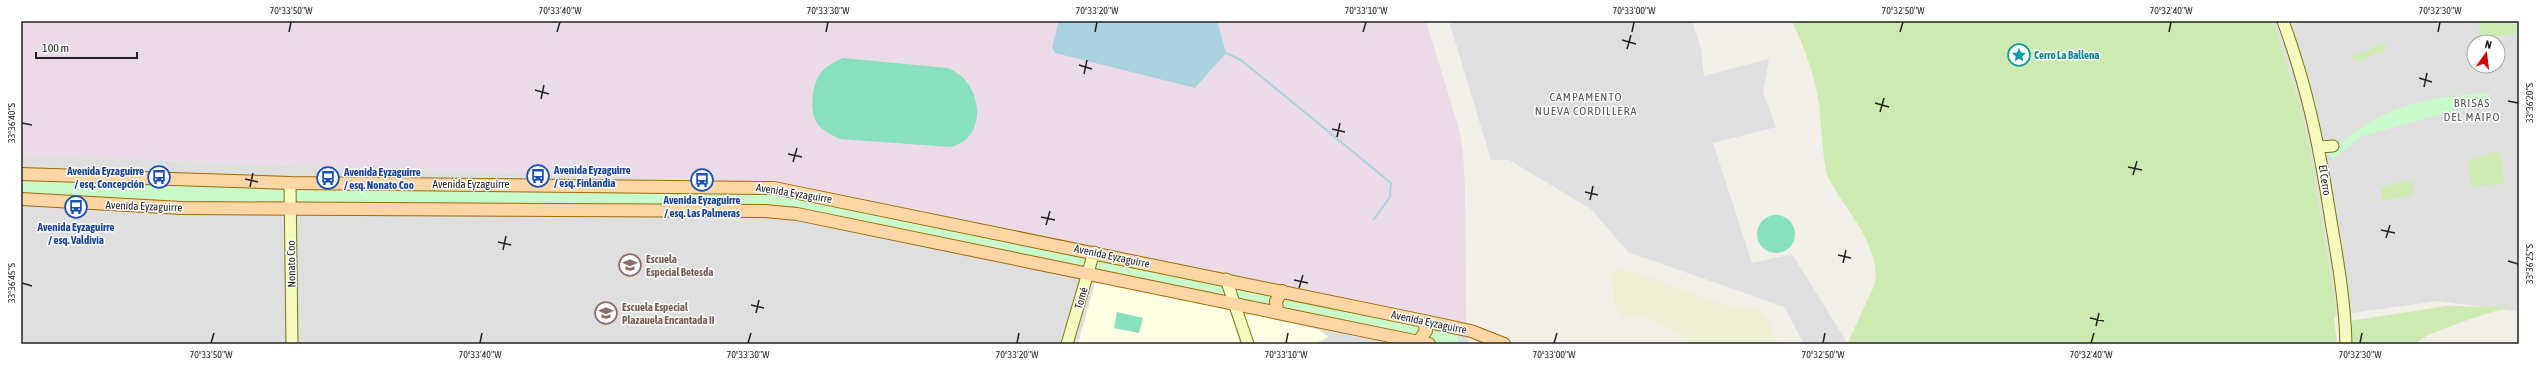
<svg xmlns="http://www.w3.org/2000/svg" width="2540" height="365" font-family="'Asap Condensed',sans-serif">
<style>
.residential{fill:#e0dfdf;fill-rule:evenodd}
.industrial{fill:#ebdbe8}
.education{fill:#ffffe5}
.farmland{fill:#eef0d5}
.grass{fill:#cdebb0}
.park{fill:#c8facc}
.pitch{fill:#88e0be}
.water{fill:#aad3df}
.lines{fill:none;stroke-linecap:round;stroke-linejoin:round}
.stream{stroke:#aad3df;stroke-width:2}
.secondary-casing{stroke:#707d05;stroke-width:13}
.primary-casing{stroke:#a06b00;stroke-width:14}
.secondary{stroke:#f7fabf;stroke-width:11}
.primary{stroke:#fcd6a4;stroke-width:12}
.ticks{fill:none;stroke:#222;stroke-width:1.5}
.labels{text-anchor:middle;stroke-width:3;stroke-linejoin:round;paint-order:stroke}
.culture-label{font-size:11px;font-weight:bold;fill:#0d838f;stroke:#fff;text-anchor:start}
.transit-label{font-size:11px;font-weight:bold;fill:#164399;stroke:#fff;text-anchor:start}
.street-label{font-size:11px;fill:#222;stroke:#fff}
.education-label{font-size:11px;font-weight:bold;fill:#785e54;stroke:#fff;text-anchor:start}
.neighbourhood-label{font-size:12px;letter-spacing:1px;fill:#555;stroke:#fff}
.neatline{fill:none;stroke:#222;stroke-width:1.5}
.ticks-label{font-size:10px;text-anchor:middle;fill:#222}
</style>
<rect width="100%" height="100%" fill="#f2efe9"/>
<path class="residential" d="M1449 21H1692L1701 49 1704 76 1769 59 1763 92 1776 127 1713 143 1752 263 1792 254 1848 344H1804L1784 307 1628 252 1591 209 1509 160H1491Z
M2273 21H2519V312L2439 301 2337 315 2311 156 2300 107ZM2474 42H2498V66H2474Z
M21 155 770 182 811 188 1466 325 1469 344H21Z"/>
<path class="industrial" d="M21 21H1426L1459 129 1463 152 1465 186 1466 325 811 188 770 182 21 155Z"/>
<path class="education" d="M1096 279 1229 308 1240 344H1078Z
M1241 311 1319 330 1329 337 1313 344H1254Z"/>
<path class="farmland" d="M1617 270 1636 272 1720 303 1760 311 1768 318 1778 344H1696L1647 318H1622L1614 301 1613 286 1608 274Z"/>
<path class="grass" d="M1792 21H2273L2300 107 2311 156 2337 315 2334 318 2337 344H1850L1848 342 1874 286C1884 248 1843 208 1828 177 1823 165 1821 120 1819 104 1815 76 1804 47 1792 21Z
M2480 21 2517 25 2516 34 2478 38Z
M2385 43 2386 50 2359 61 2354 60 2352 56Z
M2494 152H2499L2505 184 2471 187 2467 164 2469 161Z
M2406 180 2413 183 2414 195 2381 201V188Z
M2446 306 2509 307 2470 319 2430 334 2414 344H2352L2350 321Z"/>
<path class="park" d="M2486 93 2491 95 2490 101 2362 136 2333 159 2329 155C2374 108 2423 97 2486 93Z
M21 181 300 189 549 188 757 191 1097 255 1458 335V343L1447 344 809 212 46 198 21 195Z"/>
<path class="pitch" d="M843 58 947 68C984 80 989 140 950 147L840 139C832 135 822 131 817 123 809 111 812 86 820 74 825 66 835 62 843 58Z
M1757 234a19 19 0 1 1 38 0a19 19 0 1 1-38 0Z
M1117 312 1143 318 1139 333 1114 328Z"/>
<path class="water" d="M1059 21H1217L1226 53 1195 88 1055 53 1052 47Z"/>
<g class="lines">
<path class="stream" d="M1226 53 1241 60 1391 183 1390 197 1374 219"/>
<g class="secondary-casing">
<path id="secondary" d="M2283 21C2308 89 2320 150 2331 221 2338 262 2345 302 2346 344
M2320 147 2333 146
M290 183 292 344
M1226 279 1248 344
M1067 344 1094 252"/>
</g>
<g class="primary-casing">
<path id="primary" d="M21 174 290 183 774 188 1424 321 1471 331 1504 344
M21 199 181 208 765 211 797 214 1429 344
M1277 312 1276 301 1282 291
M1418 342 1426 331 1424 321"/>
</g>
<use href="#secondary" class="secondary"/>
<use href="#primary" class="primary"/>
</g>
<path class="ticks" d="M289 32 291 22M557 32 560 22M826 32 828 22M1095 32 1097 22M1363 32 1366 22M1632 32 1634 22M1900 32 1903 22M2169 32 2171 22M2438 32 2440 22M1622 40 1636 44M1627 49 1631 35M1079 65 1092 69M1084 74 1087 60M2419 78 2432 82M2424 87 2427 73M535 90 549 94M541 99 544 85M2508 101 2518 103M1875 103 1889 107M1880 112 1884 98M22 123 32 125M1332 129 1345 132M1337 137 1340 123M788 154 802 157M793 162 797 148M2128 167 2142 170M2133 175 2137 161M245 179 258 182M250 187 253 173M1585 192 1598 195M1590 200 1593 186M1041 217 1055 220M1046 225 1050 211M2381 230 2395 233M2386 238 2390 225M498 242 511 245M503 250 506 236M1838 255 1851 258M2508 261 2518 264M1843 263 1846 250M1294 280 1308 283M22 283 32 286M1299 288 1303 275M751 305 764 308M756 313 759 300M2090 318 2104 321M2096 326 2099 313M211 343 214 333M480 343 482 333M748 343 751 333M1017 343 1019 333M1286 343 1288 333M1554 343 1557 333M1823 343 1825 333M2091 343 2094 333M2360 343 2362 333"/>
<defs>
<g id="sight-ring" transform="scale(1.15)"><circle r="9.5" fill="#fff" stroke="#0f9aa8" stroke-width="1.5"/><path d="M0-6L1.8-2.2L6-1.7L2.9 1.2L3.7 5.4L0 3.3L-3.7 5.4L-2.9 1.2L-6-1.7L-1.8-2.2Z" fill="#0f9aa8"/></g>
<g id="bus-ring" transform="scale(1.15)"><circle r="9.5" fill="#fff" stroke="#1a4fb4" stroke-width="1.5"/><path d="M-5-6H5V4H4V6H2V4H-2V6H-4V4H-5ZM-3.5-4V0h7V-4ZM-3.5 1.2v1.5H-2V1.2ZM2 1.2v1.5H3.5V1.2Z" fill="#1a4fb4"/></g>
<g id="school-ring" transform="scale(1.15)"><circle r="9.5" fill="#fff" stroke="#8d6e63" stroke-width="1.5"/><path d="M0-5L7-2L0 1L-7-2ZM-4 1L0 2.5L4 1V4Q0 6-4 4Z" fill="#8d6e63"/></g>
</defs>
<g fill-rule="evenodd">
<use href="#sight-ring" x="2019" y="55"/>
<use href="#bus-ring" x="538" y="176"/>
<use href="#bus-ring" x="159" y="177"/>
<use href="#bus-ring" x="328" y="178"/>
<use href="#bus-ring" x="702" y="180"/>
<use href="#bus-ring" x="76" y="207"/>
<use href="#school-ring" x="630" y="265"/>
<use href="#school-ring" x="606" y="313"/>
</g>
<g class="labels">
<g class="culture-label">
<text x="2034" y="59">Cerro La Ballena</text>
</g>
<g class="transit-label">
<text x="554" y="174">Avenida Eyzaguirre<tspan x="554" dy="13">/ esq. Finlandia</tspan></text>
<text x="144" y="175" text-anchor="end">Avenida Eyzaguirre<tspan x="144" dy="13">/ esq. Concepción</tspan></text>
<text x="344" y="176">Avenida Eyzaguirre<tspan x="344" dy="13">/ esq. Nonato Coo</tspan></text>
<text x="702" y="204" text-anchor="middle">Avenida Eyzaguirre<tspan x="702" dy="13">/ esq. Las Palmeras</tspan></text>
<text x="76" y="231" text-anchor="middle">Avenida Eyzaguirre<tspan x="76" dy="13">/ esq. Valdivia</tspan></text>
</g>
<g class="street-label">
<text transform="translate(2325 180) rotate(81)" y="4">El Cerro</text>
<text x="471" y="188">Avenida Eyzaguirre</text>
<text transform="translate(794 193) rotate(9)" y="4">Avenida Eyzaguirre</text>
<text transform="translate(144 206) rotate(2)" y="4">Avenida Eyzaguirre</text>
<text transform="translate(1112 256) rotate(12)" y="4">Avenida Eyzaguirre</text>
<text transform="translate(291 264) rotate(-91)" y="4">Nonato Coo</text>
<text transform="translate(1081 298) rotate(-74)" y="4">Tomé</text>
<text transform="translate(1429 322) rotate(12)" y="4">Avenida Eyzaguirre</text>
</g>
<g class="education-label">
<text x="646" y="263">Escuela<tspan x="646" dy="13">Especial Betesda</tspan></text>
<text x="622" y="311">Escuela Especial<tspan x="622" dy="13">Plazauela Encantada II</tspan></text>
</g>
<g class="neighbourhood-label">
<text x="1586" y="101">CAMPAMENTO<tspan x="1586" dy="14">NUEVA CORDILLERA</tspan></text>
<text x="2472" y="107">BRISAS<tspan x="2472" dy="14">DEL MAIPO</tspan></text>
</g>
</g>
<rect width="2540" height="365" fill="none" stroke="#ffffff" stroke-width="44"/>
<g transform="translate(2486 54) rotate(14)"><circle r="19" fill="#ffffff" stroke="#a7a7a7"/>
<path d="M0-3L7 15L0 10L-7 15Z" fill="#d40000"/>
<text y="-6" font-size="11" font-weight="bold" text-anchor="middle" fill="#222222">N</text>
</g>
<path d="M36 52v6h101v-6" fill="none" stroke="#222222" stroke-width="2"/>
<text x="42" y="52" font-size="12" fill="#222222" stroke="#ffffff" stroke-width="3" paint-order="stroke">100 m</text>
<rect x="22" y="22" width="2496" height="321" class="neatline"/>
<g class="ticks-label">
<text x="291" y="14">70°33'50"W</text>
<text x="560" y="14">70°33'40"W</text>
<text x="828" y="14">70°33'30"W</text>
<text x="1097" y="14">70°33'20"W</text>
<text x="1366" y="14">70°33'10"W</text>
<text x="1634" y="14">70°33'00"W</text>
<text x="1903" y="14">70°32'50"W</text>
<text x="2171" y="14">70°32'40"W</text>
<text x="2440" y="14">70°32'30"W</text>
<text transform="translate(2529 103) rotate(-90)" y="4">33°36'20"S</text>
<text transform="translate(11 123) rotate(-90)" y="4">33°36'40"S</text>
<text transform="translate(2529 264) rotate(-90)" y="4">33°36'25"S</text>
<text transform="translate(11 283) rotate(-90)" y="4">33°36'45"S</text>
<text x="211" y="358">70°33'50"W</text>
<text x="480" y="358">70°33'40"W</text>
<text x="748" y="358">70°33'30"W</text>
<text x="1017" y="358">70°33'20"W</text>
<text x="1286" y="358">70°33'10"W</text>
<text x="1554" y="358">70°33'00"W</text>
<text x="1823" y="358">70°32'50"W</text>
<text x="2091" y="358">70°32'40"W</text>
<text x="2360" y="358">70°32'30"W</text>
</g>
</svg>
